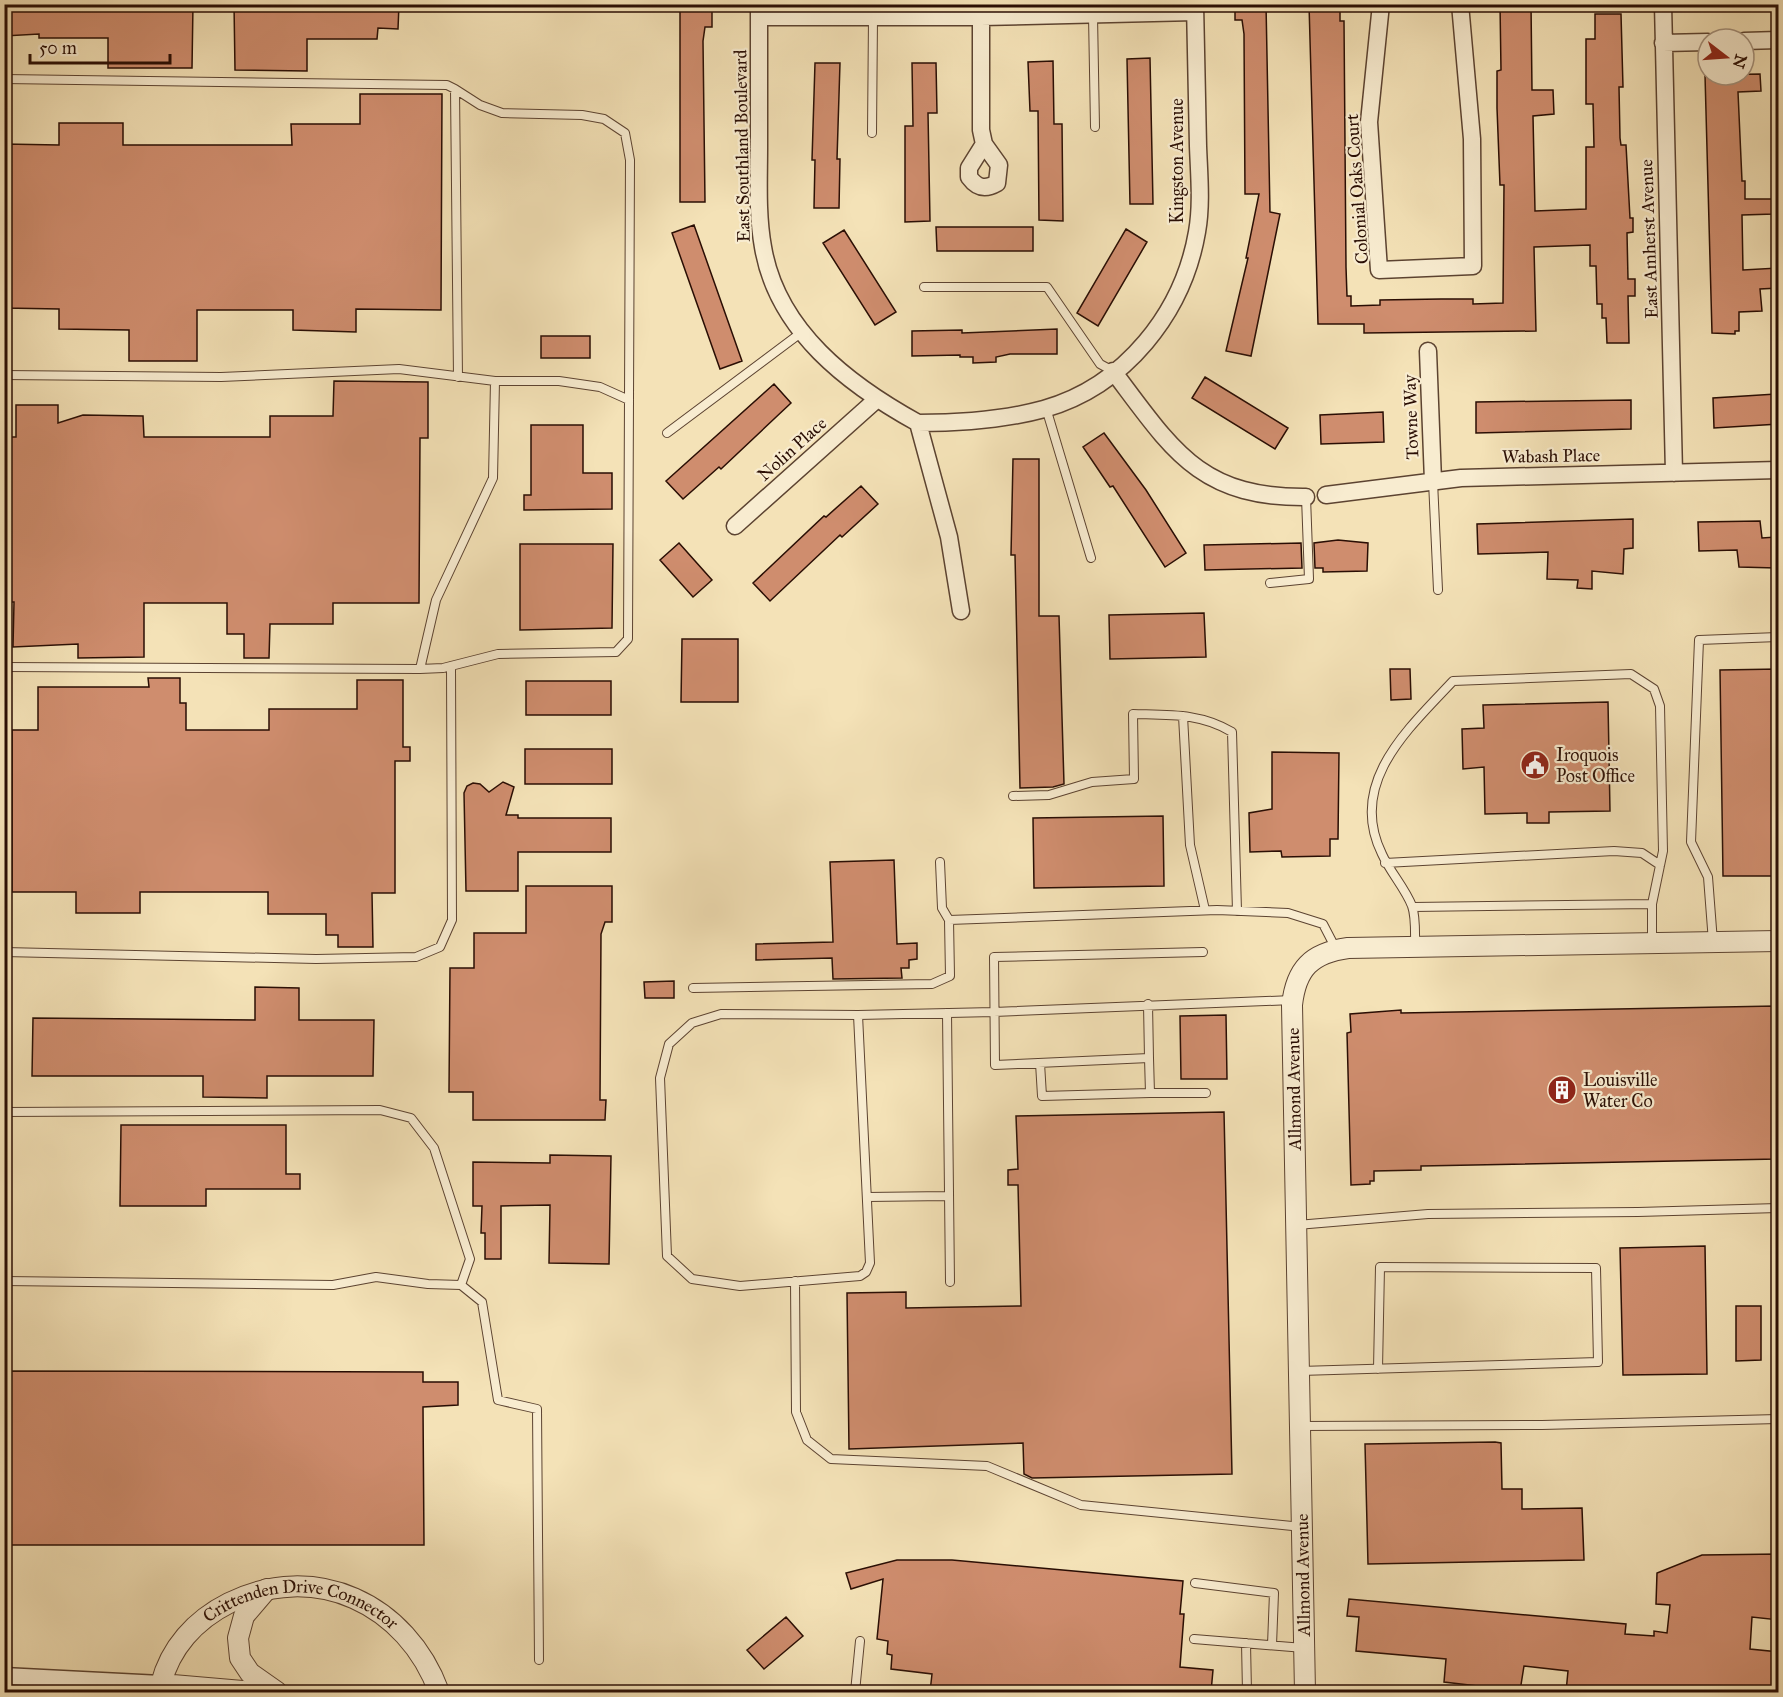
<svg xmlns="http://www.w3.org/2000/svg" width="1783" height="1697" font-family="'IM FELL Great Primer',serif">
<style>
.building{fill:#cf8d6e;stroke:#2a0e04;stroke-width:1.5}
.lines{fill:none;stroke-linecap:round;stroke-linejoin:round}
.service-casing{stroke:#5c4331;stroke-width:10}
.minor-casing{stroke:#5c4331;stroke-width:19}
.tertiary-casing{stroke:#5c4331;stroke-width:22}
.service{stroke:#f8ecd0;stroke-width:8}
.minor{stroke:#f8ecd0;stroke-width:16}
.tertiary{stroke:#f8ecd0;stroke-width:20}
.labels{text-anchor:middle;stroke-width:4.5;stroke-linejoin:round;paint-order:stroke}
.street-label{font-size:18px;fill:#2a0e04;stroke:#f8ecd0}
.poi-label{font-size:18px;fill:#2a0e04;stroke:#f8ecd0;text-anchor:start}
</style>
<rect width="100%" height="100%" fill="#f4e2b7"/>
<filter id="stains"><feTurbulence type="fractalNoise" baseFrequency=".00333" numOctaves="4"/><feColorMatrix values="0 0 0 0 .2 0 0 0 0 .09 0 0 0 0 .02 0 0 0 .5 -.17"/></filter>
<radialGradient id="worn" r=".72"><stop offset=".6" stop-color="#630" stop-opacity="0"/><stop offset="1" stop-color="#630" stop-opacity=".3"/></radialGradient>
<path class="building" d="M4 4H193L192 68H108V38H39V34L4 36Z
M234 4H399L398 29 378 28 377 39H307V71L235 70Z
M680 4H712V27H705L703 41 705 202H680Z
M1235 4H1266L1270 212 1280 214 1251 356 1226 351 1248 258H1246L1259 194H1245L1244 34 1242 20H1235Z
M1309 4H1340V21H1344L1346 267 1347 296H1351V306L1380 305V300L1441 299H1473V304L1503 303 1504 185H1500L1497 108V71L1501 70 1500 4H1531L1532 90H1553L1554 114 1533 116 1535 211 1586 209V147H1594L1593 104H1586V39H1595V14H1621L1623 87H1619L1620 138 1621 145H1626L1630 218H1633V232L1627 233 1628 279H1635V296H1628L1629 343H1607L1606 318H1602V304H1597L1596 266H1590V245L1534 247 1536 331 1364 333V324H1318Z
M1150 58 1153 204H1130L1127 59Z
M1053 61 1054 124H1062L1063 221 1039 220 1038 111H1030L1028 62Z
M815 63H840L837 159H840L839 208H814L815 160H812Z
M912 63H936L937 113H928L930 221 905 222V126H913Z
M1760 74 1761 91 1738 92 1742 181H1745V199H1774V214L1742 215 1743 270 1778 268 1779 288 1760 289 1762 311 1739 312V331H1735V334L1712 333 1705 75Z
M360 94H442L441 310 356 309V332L293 330V310H197V361H129V330L59 329V309L4 308V144L59 145V123H123V145H292L291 124H360Z
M694 225 742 361 720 369 672 233Z
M936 227H1033V251H937Z
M1126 229 1147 242 1098 326 1077 313Z
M844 230 896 312 875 325 823 243Z
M1057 329V354H1010L996 357V362L973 363V357H960V355L912 356V331L962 330V333Z
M541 336H590V358H541Z
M1205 377 1288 428 1275 449 1192 398Z
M334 381 428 382V438H420L419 603H333V624H270L269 658H244V634H227V603H144V657L78 658V644L13 647 14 602H4V437H16V405H58V423L83 415 143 416 144 437H270V416H333Z
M774 384 791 403 721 469 719 467 683 499 666 481Z
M1776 394 1779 397V424L1714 428 1713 398Z
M1631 400V429L1476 433V402Z
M1383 412 1384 442 1321 444 1320 415Z
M531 425H583V473H612V509L524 510V495H531Z
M1104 433 1146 490 1186 553 1165 567 1113 486 1110 487 1083 447Z
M1013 459H1039V616H1059L1064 784 1053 787 1020 788 1015 555H1011Z
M861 486 878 504 842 537 840 535 770 601 753 583 824 516 826 517Z
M1633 519V548L1624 549 1623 574 1592 571V589L1577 588 1578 580 1547 579 1548 552 1478 554 1477 524Z
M1760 521 1762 538 1776 537V568L1739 567 1737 550 1699 551 1698 522Z
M1338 540 1368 543 1367 571 1323 572V568H1315L1314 543Z
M679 543 712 580 693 597 660 560Z
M1301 543 1302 568 1205 570 1204 545Z
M520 544H613L612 628 520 630Z
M1204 613 1206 657 1110 659 1109 615Z
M682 639H738V702H681Z
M1390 669H1410L1411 699 1391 700Z
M1779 669V876H1723L1720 670Z
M148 678H180V703H186V730H269V709H357V680H403V747H410V761H395V893H372L373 947H338V935H326V914H268V892H140V913H76V892H12V730H38V687H149Z
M526 681H611V715H526Z
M1608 702 1610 811 1549 812V823H1527V813L1485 814 1484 767 1463 769 1462 729 1484 728 1483 705Z
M525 749H612V784H525Z
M1272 752 1339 753 1338 839H1330V856L1282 857 1281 851 1250 852 1249 813 1272 809Z
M473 783 480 784 489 792 503 782 514 787 506 815H518V818H611V852H518V891H466L464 793 467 786Z
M1163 816 1164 886 1034 888 1033 818Z
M894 860 897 944 917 943V959L909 960V968H901L902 978 833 979 832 958 756 960V944L833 942 830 862Z
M526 886H612V922H605L601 934 600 1100H606L605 1120H473V1092H449L450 968H474V933H526Z
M674 981V998H645L644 982Z
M255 987 299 988V1020H374L373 1076H267V1098L203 1097V1076H32L33 1018 255 1020Z
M1775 1006 1777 1159 1421 1166V1170L1374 1171V1181H1370V1184L1351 1185 1347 1033 1351 1032 1350 1014 1401 1010V1013Z
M1226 1015 1227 1079H1181L1180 1016Z
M1224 1112 1232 1474 1032 1478 1024 1474 1023 1443 849 1449 847 1293 906 1292V1308L1021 1306 1018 1185H1008V1170L1018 1169 1016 1116Z
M121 1125H286V1174H300V1189H206V1206H120Z
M550 1155 611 1156 609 1264 549 1263 550 1205 501 1206V1259H485V1233H481L482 1206H473V1162L550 1163Z
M1705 1246 1707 1374 1623 1375 1620 1248Z
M1736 1306H1761V1360L1736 1361Z
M4 1371 423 1372V1382H458V1405L423 1407 424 1545H4Z
M1495 1442 1501 1443 1502 1489H1522V1509L1582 1508 1584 1560 1368 1564 1365 1444Z
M1779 1554V1620L1752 1617 1750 1649 1779 1652V1692H1566L1568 1671 1524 1666 1520 1691 1444 1682 1446 1659 1356 1651 1359 1617 1347 1616 1349 1599 1626 1624 1625 1634 1654 1636V1631L1667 1633 1670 1605 1656 1604 1657 1573 1702 1555Z
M897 1560H952L1183 1581 1180 1614H1184L1180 1667 1213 1670 1211 1692H930L932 1674 891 1669 892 1655 887 1654 888 1641 877 1639 883 1579 851 1589 846 1573Z
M786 1617 803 1636 764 1669 747 1650Z"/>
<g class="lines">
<g class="service-casing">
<path id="service" d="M1093 15 1095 127
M4 79 447 85 455 89 458 377
M872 133 873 17
M924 287H1047L1100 364 1113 371
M4 375 221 377 399 369 495 381 493 478 436 600 420 669 4 667
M495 381H559L600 387 629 400
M1046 408 1091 558
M667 433 802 332
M1433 481 1438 590
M1270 583 1309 579 1306 497
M420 669 443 668 498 654 616 652 628 639 630 160 625 133 604 119 582 115 502 113 480 105 455 89
M1183 716 1190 845 1205 910
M1013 796 1049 795 1092 782 1134 779 1133 714C1169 715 1201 713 1232 732L1237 911
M940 862 942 908 949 920
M1385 863 1614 851 1642 853 1660 865
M1413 907 1652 904
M1713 942 1708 877 1691 842 1699 640 1778 637
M1415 947C1415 935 1416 917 1412 906 1405 888 1390 872 1382 854 1347 783 1408 729 1453 681L1631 674 1654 689 1660 706 1663 851 1652 904V943
M4 952 316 959 416 957 440 947 452 920 451 666
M693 988 932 984 950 976 949 920 1217 910 1288 913 1323 924 1336 949
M1148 1004 1149 1058 995 1065 994 957 1203 952
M947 1013 950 1282
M858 1015 870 1263 866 1272 860 1276 740 1286 692 1279 667 1256 660 1078 669 1044 692 1023 721 1014 858 1015 994 1012 1292 1000
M1149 1058 1150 1093H1206
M1040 1063 1042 1096 1150 1093
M4 1112 380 1110 411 1118 434 1148 470 1259 461 1285 428 1284 376 1277 333 1285 4 1281
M867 1197 948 1196
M1297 1225 1428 1214 1638 1212 1778 1208
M795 1281 796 1412 807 1440 831 1459 987 1466 1081 1505 1302 1527
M461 1285 482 1302 498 1400 537 1409 539 1660
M1300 1371 1598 1362 1596 1268 1380 1267 1378 1369
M1301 1426 1542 1425 1778 1419
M1195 1583 1274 1593 1272 1645
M1194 1639 1304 1648
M1246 1643 1247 1692
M855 1692 860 1641"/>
</g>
<g class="minor-casing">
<path id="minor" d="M759 4C759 52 759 99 759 147 759 180 757 214 763 247 777 331 849 385 918 423L949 537 961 611
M981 4V130L984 144 999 165 997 183C985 190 977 188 969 177V168L984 144
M1381 4 1369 122 1379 270 1473 266 1472 139 1460 4
M1663 4 1674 473
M759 17H981L1195 12
M1744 41 1778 40
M1663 43 1708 42
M1428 351 1433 481
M1113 371C1172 449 1199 498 1306 497
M918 423C960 423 1004 420 1044 409 1125 386 1183 313 1197 232 1202 204 1199 174 1198 146 1197 99 1196 52 1195 4
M1326 495 1461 478 1778 470
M735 526 876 400
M4 1676 161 1684"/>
</g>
<g class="tertiary-casing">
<g id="tertiary">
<path d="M267 1589 244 1616 238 1638 240 1658 250 1673 277 1692"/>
<path id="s1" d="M254 1692 161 1684C170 1648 195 1620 229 1603 315 1560 407 1604 439 1692"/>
<path d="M1305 1692 1292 1005C1296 969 1311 953 1348 948L1778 941"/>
</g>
</g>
<use href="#service" class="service"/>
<use href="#minor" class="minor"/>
<use href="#tertiary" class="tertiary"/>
</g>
<defs>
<g id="civic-disc" transform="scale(1.5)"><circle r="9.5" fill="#8f2418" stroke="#f8ecd0"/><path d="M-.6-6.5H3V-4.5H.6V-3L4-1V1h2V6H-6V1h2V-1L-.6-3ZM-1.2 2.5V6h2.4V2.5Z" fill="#fff"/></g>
<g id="building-disc" transform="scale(1.5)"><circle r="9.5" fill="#8f2418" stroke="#f8ecd0"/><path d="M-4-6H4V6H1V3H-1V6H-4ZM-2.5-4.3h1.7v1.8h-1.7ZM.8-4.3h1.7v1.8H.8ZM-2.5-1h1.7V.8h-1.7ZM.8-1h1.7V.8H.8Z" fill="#fff"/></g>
</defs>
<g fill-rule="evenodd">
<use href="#civic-disc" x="1535" y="765"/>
<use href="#building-disc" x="1562" y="1090"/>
</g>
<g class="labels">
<g class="street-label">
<text transform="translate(742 146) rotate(-91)" y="6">East Southland Boulevard</text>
<text transform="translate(1177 161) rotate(-90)" y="6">Kingston Avenue</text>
<text transform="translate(1357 189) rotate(-94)" y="6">Colonial Oaks Court</text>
<text transform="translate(1649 239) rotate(-92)" y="6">East Amherst Avenue</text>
<text transform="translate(1411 417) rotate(-92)" y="6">Towne Way</text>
<text transform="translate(792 449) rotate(-42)" y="6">Nolin Place</text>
<text transform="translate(1551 456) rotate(-1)" y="6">Wabash Place</text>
<text transform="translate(1294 1089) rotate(-91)" y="6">Allmond Avenue</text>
<text transform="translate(1303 1575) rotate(-91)" y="6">Allmond Avenue</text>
<text dy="6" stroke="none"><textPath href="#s1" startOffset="278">Crittenden Drive Connector</textPath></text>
</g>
<g class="poi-label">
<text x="1556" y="761">Iroquois<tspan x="1556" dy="21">Post Office</tspan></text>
<text x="1583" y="1086">Louisville<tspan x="1583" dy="21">Water Co</tspan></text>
</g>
</g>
<rect width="1783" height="1697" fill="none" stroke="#f4e2b7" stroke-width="24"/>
<rect x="6" y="6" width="1771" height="1685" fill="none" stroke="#2a0e04" stroke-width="3"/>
<rect x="12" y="12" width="1759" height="1673" fill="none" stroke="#2a0e04" stroke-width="1.5"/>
<g transform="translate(1726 57) rotate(107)"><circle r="28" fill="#f8ecd0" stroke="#a6937e" stroke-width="1.5"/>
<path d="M0-4.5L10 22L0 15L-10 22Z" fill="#8f2418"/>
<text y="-9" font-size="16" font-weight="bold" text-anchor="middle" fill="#2a0e04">N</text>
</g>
<path d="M30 54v9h140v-9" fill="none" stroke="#2a0e04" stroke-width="3"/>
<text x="39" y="54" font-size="18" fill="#2a0e04" stroke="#f8ecd0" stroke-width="4.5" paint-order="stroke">50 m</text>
<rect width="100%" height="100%" filter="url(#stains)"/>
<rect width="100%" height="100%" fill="url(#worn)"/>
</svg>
